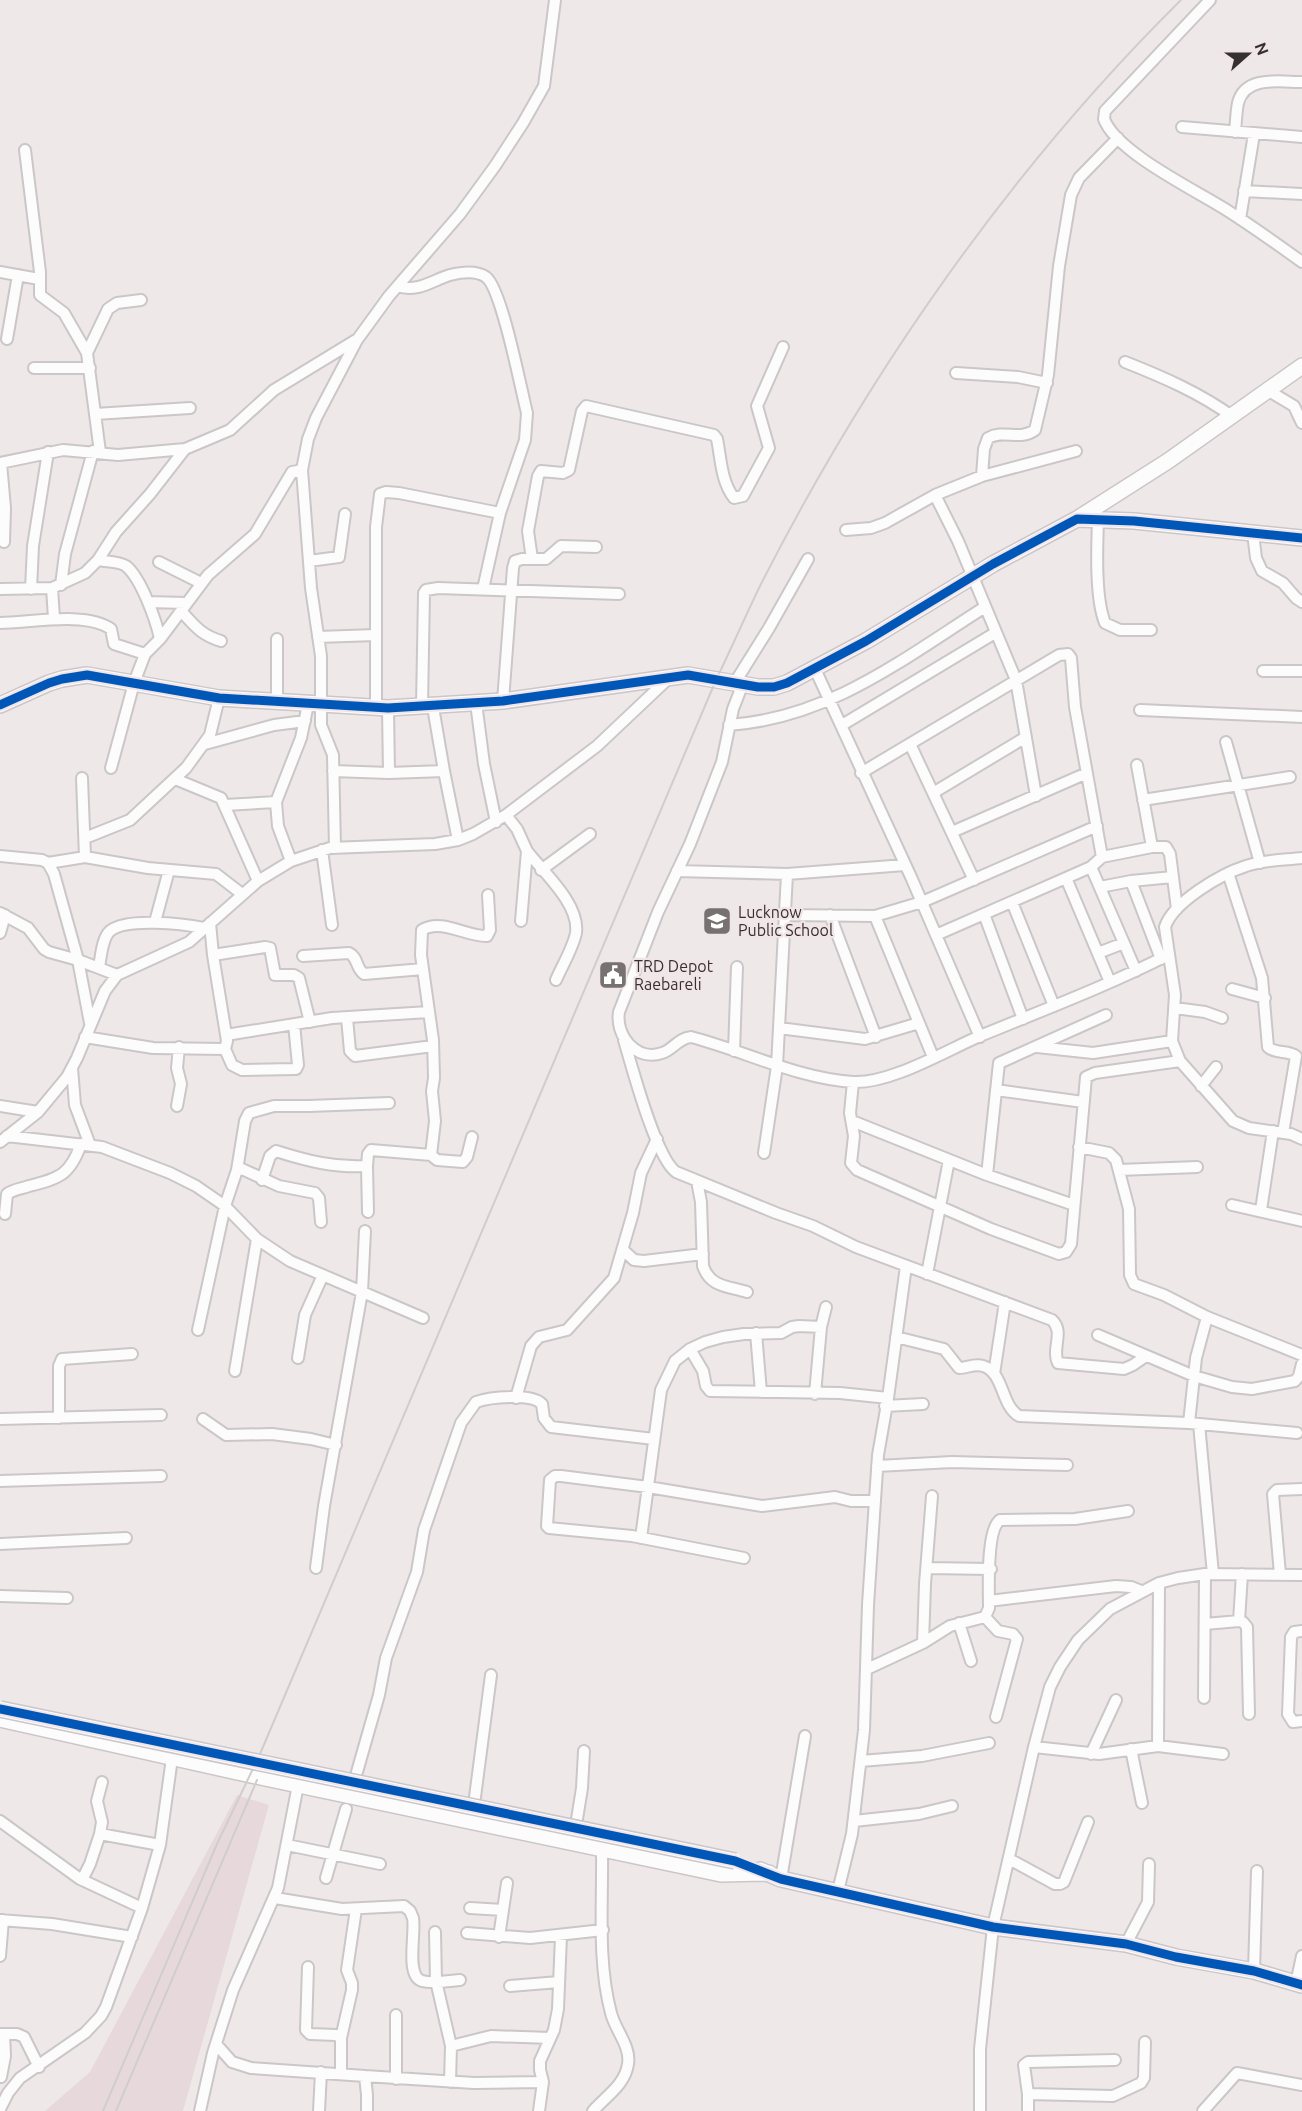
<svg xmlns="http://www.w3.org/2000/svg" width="1302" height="2111" font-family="Ubuntu,sans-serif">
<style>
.built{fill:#e7d9db}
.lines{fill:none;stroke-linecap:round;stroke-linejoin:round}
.street-casing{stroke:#cbc6c7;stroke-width:14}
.secondary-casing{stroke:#cbc6c7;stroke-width:18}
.street{stroke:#fdfcfc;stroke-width:10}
.secondary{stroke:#fdfcfc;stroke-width:15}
.rail{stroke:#d0cdce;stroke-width:2}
.secondary-bridge-casing{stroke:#cbc6c7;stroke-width:18;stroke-linecap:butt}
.secondary-bridge{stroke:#fdfcfc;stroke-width:15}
.cycleway-casing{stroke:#f2e5e8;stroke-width:13}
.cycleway{stroke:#0057b8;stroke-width:9}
.labels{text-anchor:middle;stroke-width:4.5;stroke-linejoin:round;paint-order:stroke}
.poi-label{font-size:16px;fill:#363131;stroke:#f2e5e8;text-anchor:start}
</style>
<rect width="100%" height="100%" fill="#efe8e9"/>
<path class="built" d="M237 1795 269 1805 183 2111H45L90 2072Z"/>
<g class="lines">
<g class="street-casing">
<path id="street" d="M1210 0 1105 111 1104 119C1116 152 1195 190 1225 209 1252 226 1277 244 1302 262
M1182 127 1302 137
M1235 132C1236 123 1236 113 1238 103 1245 75 1280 82 1302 82
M25 150 40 272V295L64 313 87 353 100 452
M1244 191 1302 194
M1240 219 1254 134
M0 272 39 279
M398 286C417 293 433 280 450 275 462 272 476 270 486 277 502 289 521 390 527 413L525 440 500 513 483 589
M7 339 18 275
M87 353 108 309 117 303 141 300
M1125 362C1163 377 1200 393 1233 417
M34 368H90
M956 373 1018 377 1047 383
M1269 391 1294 406 1302 423
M95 414 190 408
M0 463 63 450 118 455 185 449
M1 463 5 508 4 542
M982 476 984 449 988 438C1004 429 1020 441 1035 430L1048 375 1059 266 1071 195 1079 178 1118 138
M935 495 958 541 1016 680 1036 796
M1098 520C1097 548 1095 598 1105 623L1120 630H1151
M846 530 871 528 885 523 935 495 982 476 1076 451
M1253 533 1256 558 1262 571 1283 583 1296 598 1302 602
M532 559 528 531 538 476 541 471 563 473 569 470 582 411 586 406 714 435 717 439C721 459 721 481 734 498L743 496 769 448 757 406 783 347
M98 560C106 562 119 561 126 566 141 578 156 620 160 639
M309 561 339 557 345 514
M159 562 201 583
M61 585 65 554 93 451
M52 588 54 618
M0 589 52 588 85 573 98 560 116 532 150 494 185 449 230 430 274 390 356 340
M31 589 33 546 48 452
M148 602 186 603
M181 611C195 626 201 635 221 641
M0 623C29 623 86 611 111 629L114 644 145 654
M318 637 376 635
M815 669 911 877 980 1037
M1263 671H1302
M734 684 769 628 808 559
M742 686 733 709 722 762 690 844 658 912 619 1012C615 1035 636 1062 662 1053 673 1050 678 1038 691 1037 745 1051 796 1078 853 1082 890 1084 945 1051 980 1036 1043 1010 1107 986 1168 955
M503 701 513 568 515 561 522 559H546L561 546 596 547
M277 702V639
M476 703 484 764 496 822
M422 706 424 593 426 590 438 588 619 594
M433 707 444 771 458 840
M376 708V527L380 494 386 492 399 493 500 513
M388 708 389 773
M1140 710 1302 717
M729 725C829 718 903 659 985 607
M842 725 995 633
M1226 742 1260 863
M205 744 274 725 305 721
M910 744 974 880
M1137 765 1152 847
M111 768 134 683 145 654 160 639 208 575 255 534 292 472 302 470
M333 771 389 773 444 771
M861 773 1059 655 1068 654 1071 658 1075 707 1102 857 1091 867 936 935
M82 778 85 857
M175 779 221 798 258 881
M933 793 1026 737
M1143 800 1290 777
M225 805 276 802
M506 815 517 829 527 851 521 921
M952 832 1087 773
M85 838 130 820 186 768 210 735 219 698
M335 848 333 755 321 725V656L311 588 302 470 308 439 316 418 357 340 389 296 460 214 495 166 523 123 544 86 555 0
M322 850 332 925
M527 851C543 872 580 904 576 933 573 948 562 966 556 980
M0 856 42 860 48 863 54 874 78 960 90 1023
M1102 857 1152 847H1166L1170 854 1177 909
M1302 858C1284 860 1263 860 1246 866 1221 874 1173 902 1165 927L1175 995 1172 1041 1180 1061 1233 1121 1249 1128 1291 1134 1302 1139
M291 861 278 826 276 802 301 738 308 704
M48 863 85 857 148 868 216 874 242 894
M1091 867 1136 971
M541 870 590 834
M677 871 787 874 905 865
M1228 873 1262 978 1268 1047C1275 1054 1288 1050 1296 1056L1283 1133
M1066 878 1110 982
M1131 881 1161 959
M1100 887 1131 881 1173 877
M1012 902 1054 1006
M0 913 28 928 44 949 49 952 78 960 117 975
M984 914 1023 1019
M785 915 875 916 922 902 1097 826
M830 915 876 1037
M875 916 933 1057
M155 922 169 870
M0 933 5 915
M1098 953 1124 943
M213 955 265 947 270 948 275 975H294L299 978 310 1022
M303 956 349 953C358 957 356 969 364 974L423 969
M99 967C101 957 102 938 110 931 126 917 184 924 204 928
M1232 989 1265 998
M1175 1008 1205 1012 1222 1018
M347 1018 350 1051 355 1056 433 1046
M779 1028 865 1039 919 1023
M226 1035 332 1018 429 1012
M85 1037 153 1048 225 1049 227 1041 213 955 210 923
M624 1040C632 1067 656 1158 676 1172L776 1213 813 1226 856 1247 1052 1320C1065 1332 1051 1349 1058 1363L1124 1369 1133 1365 1146 1356
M1037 1047 1093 1053 1172 1041
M225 1049 232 1065 242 1070 296 1069 298 1065 294 1024
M734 1051 737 967
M72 1068 75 1105 90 1145
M853 1082 850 1113 854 1136 851 1163 857 1170 991 1229 1059 1254 1066 1252 1071 1244 1086 1077 1095 1073 1180 1061
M1201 1086 1216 1067
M996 1090 1083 1102
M0 1106 38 1112
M177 1106 181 1084 177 1068 179 1047
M852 1121 987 1175 1074 1205
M7 1136 102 1147 170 1173 196 1186 225 1206 257 1239 290 1261 423 1318
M0 1142 38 1112 67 1077 77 1058 105 991 117 975 189 942 258 881 291 861 330 848 435 844 458 840 473 834 506 815 597 746 670 677
M1079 1147 1109 1153 1116 1160 1129 1209 1130 1275 1134 1284 1164 1295 1207 1317 1302 1355
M764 1153 777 1066 787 874
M431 1155 437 1160 463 1162 467 1157 472 1137
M367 1166 368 1212
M237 1170 245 1121 249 1113 274 1106H309L389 1103
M1119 1170 1197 1167
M987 1175 999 1063 1106 1015
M262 1180 270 1156 276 1151C307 1161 335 1168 367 1166L368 1154 371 1150 431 1155 435 1121 432 1091 434 1078 433 1040 421 955 422 930C442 918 467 937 487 936L490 930 488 895
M697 1181 701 1202 703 1266C710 1287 727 1286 747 1292
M1232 1205 1302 1221
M1261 1210 1273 1131
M5 1214 7 1194C14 1189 21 1189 29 1186 60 1178 70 1175 81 1144
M623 1250 634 1260 644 1261 703 1254
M927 1274 949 1160
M198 1330 225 1206 237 1170 242 1169 279 1186 315 1193 319 1198 321 1222
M756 1333 761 1392
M1098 1335 1194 1376 1232 1387 1252 1389 1295 1381 1299 1376 1302 1364
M896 1337 944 1349 959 1368C967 1368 975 1363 983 1366 1004 1372 1001 1406 1019 1416L1189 1423 1297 1433
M690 1349 703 1371 706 1386 710 1391 840 1393 888 1398 878 1455 868 1605 864 1730 852 1834 838 1891
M298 1358 305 1315 323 1275
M235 1371 257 1239
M994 1374 1005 1302
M815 1394 821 1327 826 1307
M516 1398 531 1346 539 1337 567 1330 614 1278 633 1213 641 1173 657 1139
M888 1398 906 1266
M885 1406 923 1404
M59 1418V1366L62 1359 132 1354
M0 1419 161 1415
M203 1419 226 1435 272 1434 311 1439 336 1445
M1189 1423 1196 1358 1207 1317
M1199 1424 1213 1574
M877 1466 952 1462 1067 1465
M0 1481 161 1476
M641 1538 661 1390 675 1361 690 1349 705 1342 723 1337 744 1334 781 1333 792 1327 799 1326 821 1327
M0 1544 126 1538
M744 1558 632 1536 549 1528 547 1526 550 1480 555 1476H561L648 1487 762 1506 835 1497 851 1501H875
M316 1568 324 1506 362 1292 365 1231
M927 1568 991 1569
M1280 1574 1273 1494 1277 1490 1302 1489
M0 1596 67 1598
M989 1601 1116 1586 1131 1587 1141 1591
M985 1617 998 1631 1013 1634 1017 1639 996 1717
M1239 1621 1242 1574
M959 1623 971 1661
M1205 1624 1239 1621 1243 1622 1247 1627 1249 1714
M1302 1631 1294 1632 1291 1637 1288 1714 1293 1722 1302 1721
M923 1643 950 1626 985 1617 989 1608C989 1590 986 1530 1000 1520L1075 1519 1128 1511
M867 1669 923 1643 925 1584 932 1496
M1204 1698 1205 1574
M1158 1746 1159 1583
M1034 1747 1099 1754 1158 1746 1223 1754
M1131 1749 1142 1803
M1091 1754 1116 1700
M861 1761 922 1756 989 1743
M357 1772 379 1695 386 1658 417 1572 424 1530 461 1423 476 1402C490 1397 532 1393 542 1404L544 1418 551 1427 654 1439
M475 1797 491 1675
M577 1819 582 1788 584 1751
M0 1821 80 1879 142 1908
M854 1821 919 1814 952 1806
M100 1834 102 1822 97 1801 102 1782
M287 1845 380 1864
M1009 1859 1055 1884H1060L1064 1882 1088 1822
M326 1878 346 1809
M781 1879 805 1736
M82 1880 90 1864 100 1834 160 1845
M275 1898 342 1909 404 1906 410 1911 413 1918C416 1932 405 1976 422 1981 433 1984 449 1981 460 1980
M470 1908 503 1910
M0 1920 52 1924 132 1937
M435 1932 436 1981 451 2046 491 2036 550 2038
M467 1933 530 1938 603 1930
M499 1937 507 1883
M1126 1944 1148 1902 1149 1864
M0 1956 3 1920
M308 1967 306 2030 310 2034 336 2035 341 2038V2073
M1254 1971 1257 1871
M1296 1984 1302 1956
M510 1986 559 1982
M0 2034H17L24 2037 39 2067
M341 2038 352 1990V1983L347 1970 356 1909
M216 2044 232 2062 251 2068 365 2076 367 2095V2111
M365 2076 474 2083 543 2082
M1 2077 5 2056 4 2034
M396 2079V2015
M450 2082 451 2046
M1028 2094 1024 2065 1028 2062 1115 2060
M0 2109 8 2093 20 2078 85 2033 101 2016 106 2007 142 1908 160 1845 172 1758
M200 2111 213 2053 233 1990 278 1888 298 1785
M319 2111 321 2072
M539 2111 543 2082 540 2070V2061L554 2030 558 2009 561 1936
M593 2111C606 2096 625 2085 628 2064 631 2046 615 2030 611 2013 597 1961 603 1902 602 1849
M980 2111V2049L993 1927 1034 1747 1050 1687 1060 1667 1078 1640 1110 1609 1159 1583 1178 1578 1205 1574 1302 1575
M1028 2111V2094L1113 2096 1141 2083 1144 2078 1145 2042
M1203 2111 1237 2073 1302 2085"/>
</g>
<g class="secondary-casing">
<path id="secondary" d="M1077 519 1168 461 1302 366
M0 705 49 683 62 679 87 675 219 698 388 708 503 701 688 675 758 687H774L787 683 866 641 993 564 1077 519 1134 521 1302 538
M0 1719 251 1775 721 1874 769 1873
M760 1870 781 1879 993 1927 1126 1944 1176 1957 1254 1971 1302 1985"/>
</g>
<use href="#street" class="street"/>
<use href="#secondary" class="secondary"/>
<path class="rail" d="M103 2111 217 1844 260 1754 716 680C731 649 745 617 760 586 868 373 1011 168 1181 0
M116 2111 257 1780"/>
<g class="secondary-bridge-casing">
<path id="secondary-bridge" d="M0 1709 735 1861"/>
</g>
<use href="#secondary-bridge" class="secondary-bridge"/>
<g class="cycleway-casing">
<path id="cycleway" d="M0 705 49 683 62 679 87 675 219 698 388 708 503 701 688 675 758 687H774L787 683 866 641 993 564 1077 519 1134 521 1302 538
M0 1709 735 1861 781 1879 993 1927 1126 1944 1176 1957 1254 1971 1302 1985"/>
</g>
<use href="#cycleway" class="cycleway"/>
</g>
<defs>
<g id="school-square" transform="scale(1.5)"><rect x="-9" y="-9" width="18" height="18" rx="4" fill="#777171" stroke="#f2e5e8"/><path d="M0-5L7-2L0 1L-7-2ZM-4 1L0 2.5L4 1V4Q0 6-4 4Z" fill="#fff"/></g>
<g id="civic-square" transform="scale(1.5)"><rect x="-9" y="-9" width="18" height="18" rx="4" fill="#777171" stroke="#f2e5e8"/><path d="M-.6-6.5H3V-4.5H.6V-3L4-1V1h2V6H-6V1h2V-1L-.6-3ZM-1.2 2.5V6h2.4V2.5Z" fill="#fff"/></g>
</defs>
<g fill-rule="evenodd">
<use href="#school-square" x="717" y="921"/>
<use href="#civic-square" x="613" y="975"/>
</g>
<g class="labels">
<g class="poi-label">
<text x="738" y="918">Lucknow<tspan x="738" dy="18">Public School</tspan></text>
<text x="634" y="972">TRD Depot<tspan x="634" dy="18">Raebareli</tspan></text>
</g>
</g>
<g transform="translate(1248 54) rotate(69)" stroke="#f2e5e8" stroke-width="4.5" paint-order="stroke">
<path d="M0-4.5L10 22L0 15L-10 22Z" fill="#363131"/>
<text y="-9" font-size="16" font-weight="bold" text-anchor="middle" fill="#363131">N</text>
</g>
</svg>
